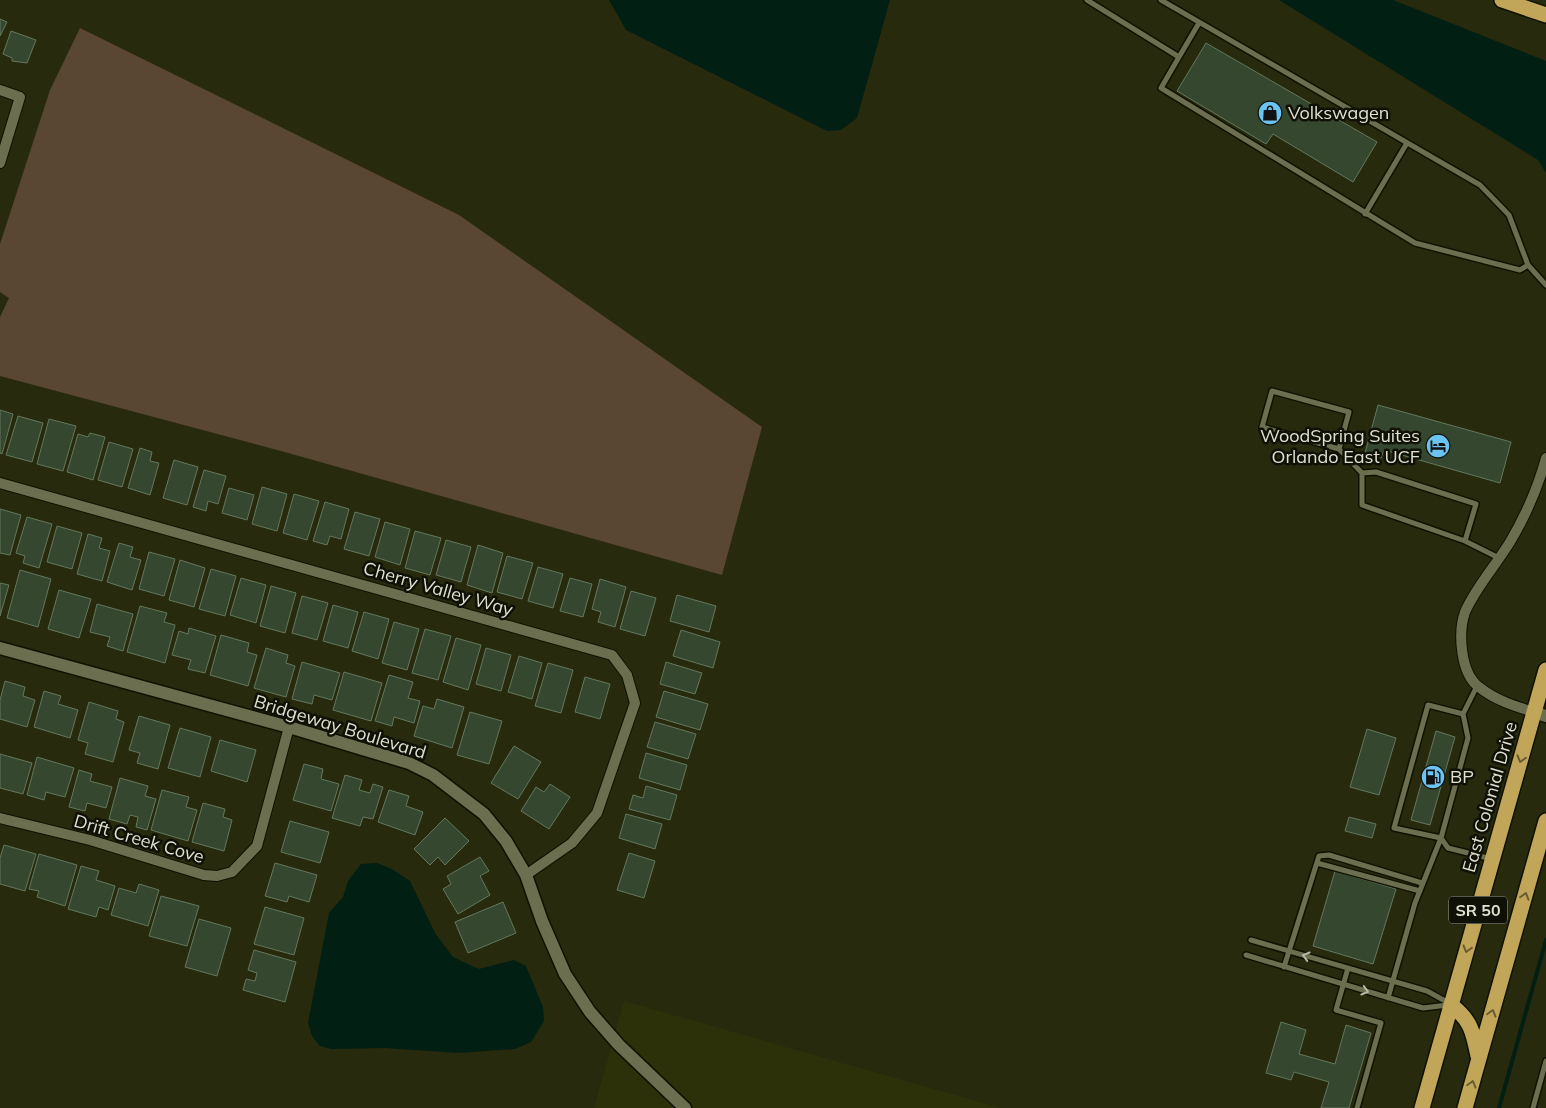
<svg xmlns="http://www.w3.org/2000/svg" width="1546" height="1108" font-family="Mulish,sans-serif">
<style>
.built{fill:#2d310a}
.green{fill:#594633}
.water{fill:#021f13}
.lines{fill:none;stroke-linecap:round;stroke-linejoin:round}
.stream{stroke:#021f13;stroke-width:4}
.building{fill:#364730;stroke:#63785d}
.lane-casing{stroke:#101200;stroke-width:8}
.street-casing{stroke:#101200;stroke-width:12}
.secondary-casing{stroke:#101200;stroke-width:15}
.highway-casing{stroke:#101200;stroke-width:18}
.lane{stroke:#6b6f50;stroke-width:5}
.street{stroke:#6b6f50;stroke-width:10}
.secondary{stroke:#6b6f50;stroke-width:12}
.highway{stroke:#c1a659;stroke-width:15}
.oneway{stroke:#685c30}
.oneway2{stroke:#b6b9a3}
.labels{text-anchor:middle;stroke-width:5;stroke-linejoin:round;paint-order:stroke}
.shield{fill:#101106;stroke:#a0a393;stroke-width:1}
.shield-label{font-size:16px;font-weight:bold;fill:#dee1cf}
.poi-label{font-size:18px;fill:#dee1cf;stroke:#101106;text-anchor:start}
.street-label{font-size:18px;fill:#dee1cf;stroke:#101106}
</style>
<rect width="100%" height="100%" fill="#272a0d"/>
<path class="built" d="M624 1001 1001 1108H594Z"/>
<path class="green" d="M80 28 459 215 762 427 722 575 281 451 0 376V317L9 298 0 292V244L50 90Z"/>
<path class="water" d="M609 0H890L857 118 841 130 827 131 626 30Z
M1279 0H1393L1546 61V173L1538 160Z
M377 863 392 869 410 881 435 933 453 957 479 969 514 960 526 966 543 1007 544 1021 531 1042 515 1049 459 1053 385 1048 332 1049 320 1046 312 1036 308 1023 329 913 343 897 348 881 361 864Z"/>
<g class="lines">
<path class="stream" d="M1499 1108 1546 940"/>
</g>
<path class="building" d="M0 19 7 22 0 36Z
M11 31 36 40 27 63 12 61V58L3 54Z
M1206 43 1377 142 1353 182 1273 134 1266 144 1177 91Z
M1378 405 1511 442 1500 483 1384 450 1381 458 1365 453Z
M0 410 13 414 2 454 0 453Z
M18 416 43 423 32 462 6 455Z
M49 419 76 426 63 471 37 464Z
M90 433 105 437 93 480 67 472 78 434 88 437Z
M109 442 133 449 122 487 98 480Z
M140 448 152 452 150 461 159 463 150 495 128 488Z
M174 460 198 467 187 505 163 498Z
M204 470 226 476 218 504 208 501 206 511 193 507Z
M262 487 287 494 277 531 252 524Z
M229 488 254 495 247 520 222 513Z
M294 494 319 501 307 540 283 533Z
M325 502 349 509 341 539 330 536 327 545 313 541Z
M0 509 21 515 10 555 0 553Z
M355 512 380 519 369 556 344 549Z
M27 517 52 524 39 568 23 563 25 556 16 553Z
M385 522 410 529 400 565 375 557Z
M57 526 82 533 72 569 47 562Z
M415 531 441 538 430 575 405 568Z
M88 534 102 538 99 548 110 551 102 581 77 574Z
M446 540 471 547 461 582 436 575Z
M119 543 133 547 130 557 141 560 132 590 107 582Z
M478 545 503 553 492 593 467 585Z
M149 552 175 559 164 596 139 589Z
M507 556 533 563 522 599 497 592Z
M180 560 205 568 194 607 169 600Z
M538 567 563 574 553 608 528 601Z
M211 569 236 576 225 616 199 609Z
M20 570 51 579 38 627 7 618Z
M241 578 266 585 256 623 230 615Z
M570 578 592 584 583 617 560 611Z
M600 579 626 587 615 627 598 622 601 612 592 609Z
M0 583 9 585 0 616Z
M271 586 296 593 285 633 260 626Z
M59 590 91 599 79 638 48 629Z
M631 591 656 598 645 636 620 629Z
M677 595 716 606 709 632 670 621Z
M302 596 328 603 317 640 292 633Z
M97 604 133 614 123 651 107 646 110 637 90 632Z
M333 605 358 612 348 648 323 641Z
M140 606 167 613 164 622 175 625 165 663 127 652Z
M364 612 389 619 378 659 352 651Z
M394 622 419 629 407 670 382 663Z
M189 628 216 636 205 673 188 669 191 660 172 655 179 631 188 634Z
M425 629 451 636 438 680 412 673Z
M681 630 720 642 713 668 673 656Z
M221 635 249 643 247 652 257 655 248 686 210 675Z
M456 638 481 645 468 690 443 682Z
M266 648 288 655 286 663 295 666 286 697 254 688Z
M486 648 511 655 501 691 476 684Z
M519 656 542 663 532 699 508 692Z
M302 662 340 673 332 700 314 695 312 704 292 699Z
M666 662 702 673 695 694 660 684Z
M548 663 573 670 561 713 535 706Z
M344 672 382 683 371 721 333 710Z
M389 675 413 682 408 698 420 701 414 723 394 717 392 726 375 721Z
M585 677 610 684 600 719 575 712Z
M5 681 25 687 23 696 35 700 27 727 0 719V700Z
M44 691 61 696 58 704 78 710 70 738 34 727Z
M664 691 708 704 700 730 656 717Z
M437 699 464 707 452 748 414 736 423 706 434 709Z
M89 702 118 711 116 719 124 722 113 762 85 754 88 743 78 740Z
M470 712 502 721 489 764 457 755Z
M139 716 170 725 158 769 137 763 140 753 129 750Z
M655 722 696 734 688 759 647 747Z
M180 728 211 737 200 777 168 768Z
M1367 729 1396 738 1379 795 1350 787Z
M1436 731 1455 737 1430 825 1411 820Z
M220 740 256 750 247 782 211 771Z
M514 746 541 762 518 799 491 783Z
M646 753 687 765 680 790 639 778Z
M0 754 32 763 23 794 0 788Z
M37 757 74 768 65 797 46 792 44 800 27 795Z
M304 764 323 769 321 779 339 784 331 811 293 800Z
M79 770 92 774 90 781 112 787 106 808 87 803 85 811 69 807Z
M345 775 362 780 359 790 370 793 373 784 383 787 373 819 363 817 360 826 332 818Z
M120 778 148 786 145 796 156 799 147 830 136 827 138 817 130 815 127 824 109 819Z
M550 784 570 797 549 829 521 811 536 787 544 792Z
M646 786 677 795 670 820 629 809 633 795 643 798Z
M162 790 189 797 186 807 197 810 188 841 151 830Z
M389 790 409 796 406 806 423 812 415 835 378 822Z
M203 803 225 809 223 817 232 820 224 851 192 842Z
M626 814 662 824 655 849 619 838Z
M1349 817 1376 824 1372 838 1345 831Z
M445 818 469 841 445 865 438 857 430 865 414 849Z
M290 821 329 832 320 863 281 852Z
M4 845 36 854 25 891 0 884V858Z
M629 853 655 861 644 898 617 890Z
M39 854 77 865 65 906 37 897 39 891 29 889Z
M480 857 489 871 480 876 490 895 458 914 443 889 451 884 447 876Z
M275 863 317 875 309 902 289 896 287 902 265 896Z
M81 866 99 871 96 880 115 886 108 910 99 907 96 917 68 909Z
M1335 871 1396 889 1373 964 1313 946Z
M139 884 159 890 148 926 111 915 119 888 136 893Z
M161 896 199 906 187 946 149 936Z
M503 902 516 933 468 953 455 922Z
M265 907 304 918 294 955 254 944Z
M199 919 231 928 217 976 185 967Z
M254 950 296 962 285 1002 243 990 246 979 255 981 257 973 248 970Z
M1281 1022 1306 1030 1299 1054 1335 1064 1346 1025 1371 1033 1349 1108H1321L1329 1082 1294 1072 1291 1080 1266 1073Z"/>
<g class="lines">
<g class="lane-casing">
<path id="lane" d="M1087 0 1179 57 1161 88 1415 243 1520 270 1528 265
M1161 0 1480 185 1509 215 1528 265 1546 285
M1179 57 1199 23
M1365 214 1407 143
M1339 449 1262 427 1272 391 1349 412 1339 449 1362 473
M1465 541 1362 505V473L1376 472 1476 504 1465 541 1499 558
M1477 686 1463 714 1468 738 1441 838 1448 848 1492 859
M1317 863 1420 891
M1251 940 1427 991 1449 1003
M1246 955 1423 1008 1448 1005
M1284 967 1319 856 1329 855 1422 883
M1348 968 1336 1010 1381 1023 1357 1108
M1388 998 1415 903 1441 838 1394 828 1428 705 1463 714
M1533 1108 1546 1061"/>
</g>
<g class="street-casing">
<path id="street" d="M0 90 20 97 0 163
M0 483 612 655 627 675 635 703 597 813 572 843 526 875
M1534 712C1514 706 1495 700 1479 687 1460 673 1458 632 1465 612 1476 587 1496 565 1510 542 1526 515 1538 487 1546 458
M0 818 90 840 204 875 217 876 232 872 257 846 289 727"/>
</g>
<g class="secondary-casing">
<path id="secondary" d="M0 648 289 727 409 763 433 775 484 814 506 841 526 875 542 921 565 974 590 1012 619 1045 685 1108
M1534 712 1546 716"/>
</g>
<g class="highway-casing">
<path id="highway" d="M1502 0 1546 15
M1451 1005C1471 1020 1473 1032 1478 1056
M1422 1108 1546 670
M1465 1108 1546 821"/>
</g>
<use href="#lane" class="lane"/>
<use href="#street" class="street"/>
<use href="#secondary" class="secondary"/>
<use href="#highway" class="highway"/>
</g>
<defs><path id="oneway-chevron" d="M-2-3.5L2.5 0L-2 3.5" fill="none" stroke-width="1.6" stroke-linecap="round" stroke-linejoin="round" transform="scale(1.25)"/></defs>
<g class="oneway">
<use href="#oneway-chevron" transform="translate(1521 759) rotate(106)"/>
<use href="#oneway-chevron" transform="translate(1525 896) rotate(-74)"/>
<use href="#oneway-chevron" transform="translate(1467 949) rotate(106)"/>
<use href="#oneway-chevron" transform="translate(1492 1013) rotate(-74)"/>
<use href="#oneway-chevron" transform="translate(1472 1084) rotate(-74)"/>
</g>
<g class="oneway2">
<use href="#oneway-chevron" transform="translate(1306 956) rotate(-164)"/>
<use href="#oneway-chevron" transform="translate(1365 991) rotate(16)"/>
</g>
<defs>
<g id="shop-disc" transform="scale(1.25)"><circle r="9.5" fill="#6bc3f2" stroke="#101106"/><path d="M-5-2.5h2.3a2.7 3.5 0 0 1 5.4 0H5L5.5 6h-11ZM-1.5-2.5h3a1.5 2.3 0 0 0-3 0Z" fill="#111"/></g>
<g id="hotel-disc" transform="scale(1.25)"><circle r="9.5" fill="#6bc3f2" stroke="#101106"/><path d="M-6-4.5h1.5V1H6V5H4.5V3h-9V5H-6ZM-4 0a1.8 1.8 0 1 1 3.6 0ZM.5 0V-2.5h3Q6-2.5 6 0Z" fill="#111"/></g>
<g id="fuel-disc" transform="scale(1.25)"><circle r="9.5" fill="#6bc3f2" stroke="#101106"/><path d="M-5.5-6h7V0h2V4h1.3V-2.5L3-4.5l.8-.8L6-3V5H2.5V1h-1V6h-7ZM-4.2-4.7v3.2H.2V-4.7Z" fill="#111"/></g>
</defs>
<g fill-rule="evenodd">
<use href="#shop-disc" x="1270" y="113"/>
<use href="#hotel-disc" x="1438" y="446"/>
<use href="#fuel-disc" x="1433" y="777"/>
</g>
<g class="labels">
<rect class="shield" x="1449" y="896.5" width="58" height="27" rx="4"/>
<g class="shield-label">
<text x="1478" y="916">SR 50</text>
</g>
<g class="poi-label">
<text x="1288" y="119">Volkswagen</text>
<text x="1420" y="442" text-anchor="end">WoodSpring Suites<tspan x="1420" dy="21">Orlando East UCF</tspan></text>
<text x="1450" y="783">BP</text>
</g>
<g class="street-label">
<text transform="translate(438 589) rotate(16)" y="6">Cherry Valley Way</text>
<text transform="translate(340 727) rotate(17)" y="6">Bridgeway Boulevard</text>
<text transform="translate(1490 797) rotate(-74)" y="6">East Colonial Drive</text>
<text transform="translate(139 839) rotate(16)" y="6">Drift Creek Cove</text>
</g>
</g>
</svg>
